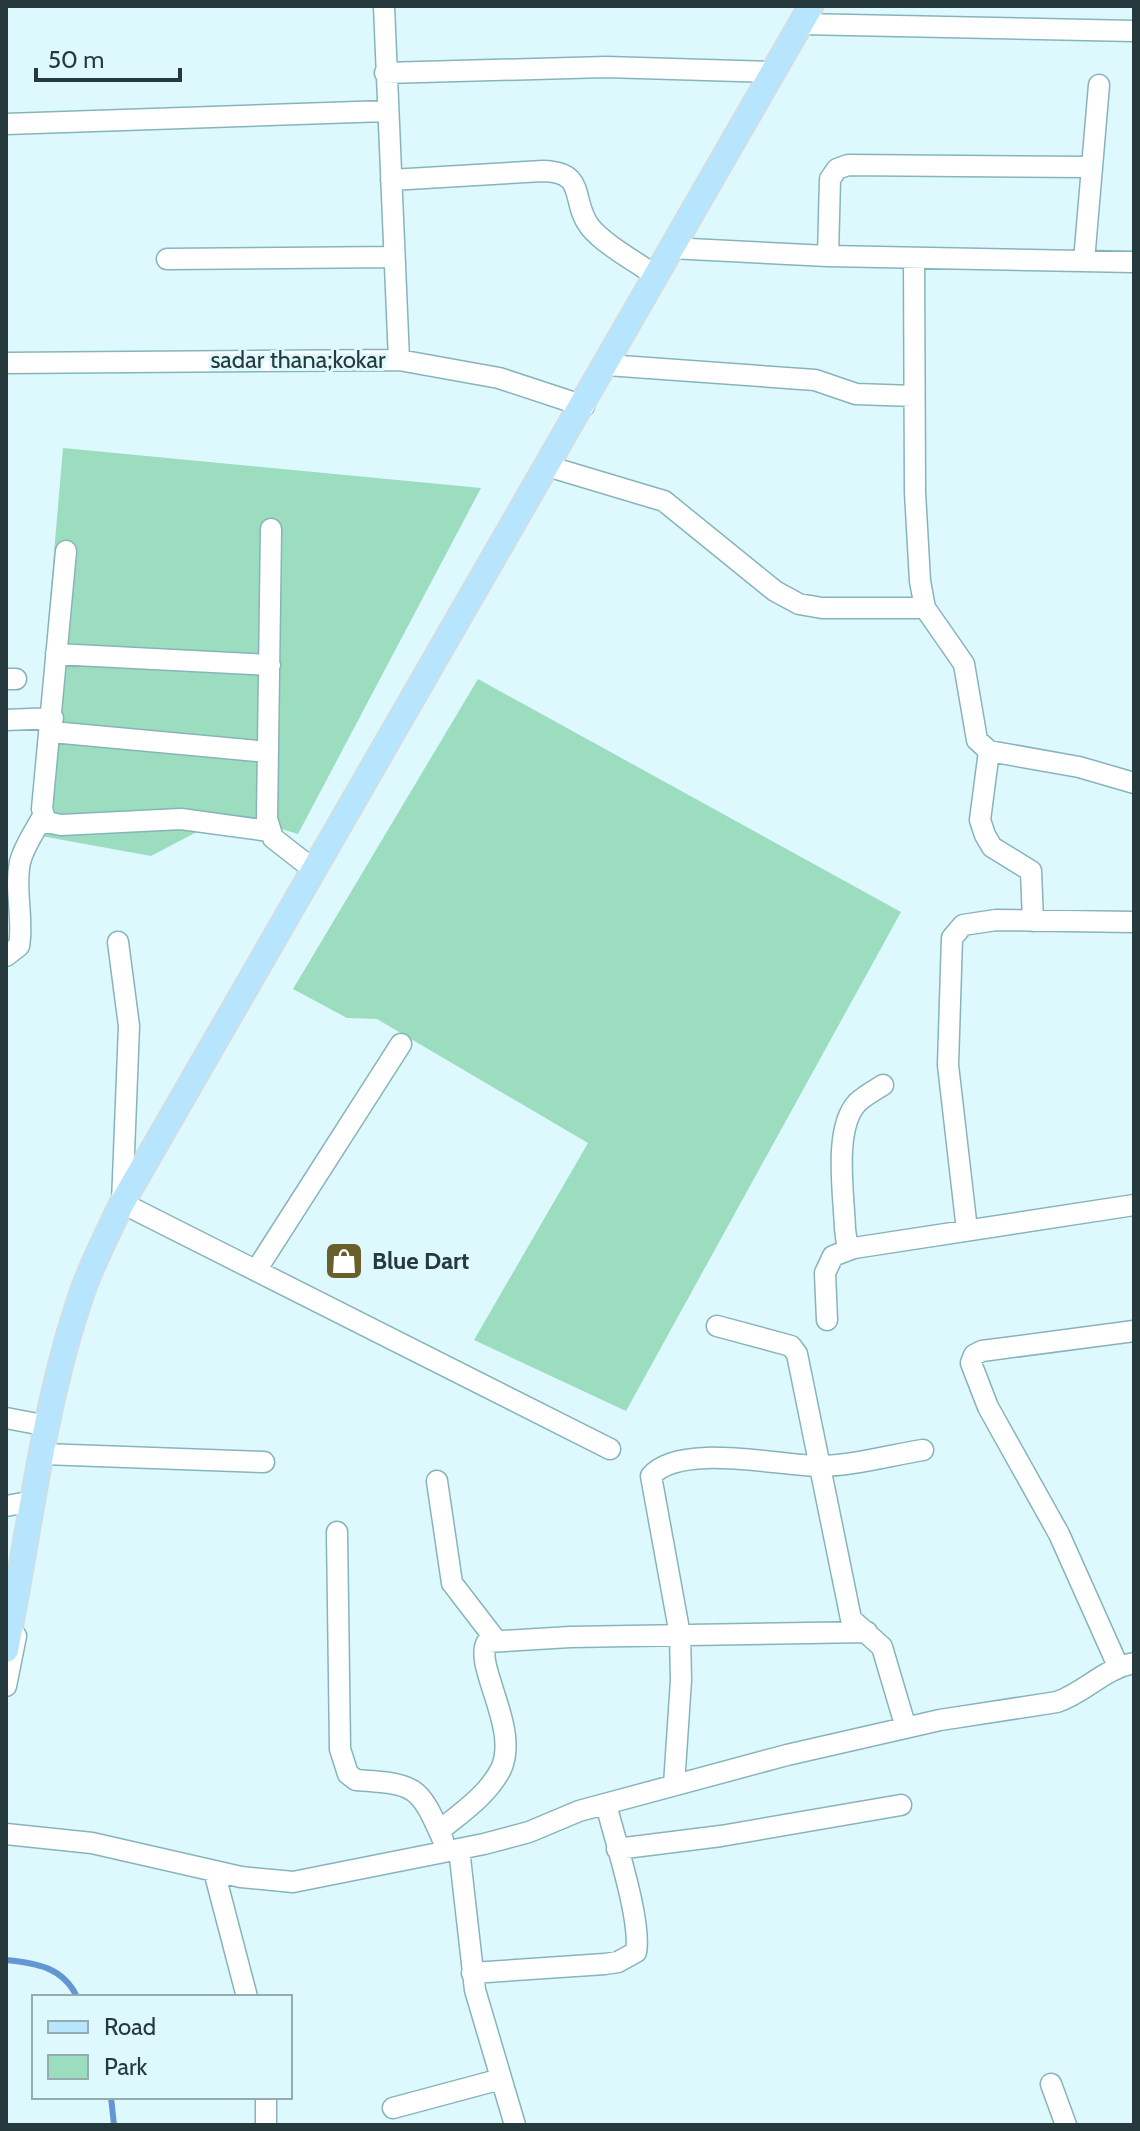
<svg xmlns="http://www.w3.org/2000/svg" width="1140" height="2131" font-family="Cabin,sans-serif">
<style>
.green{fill:#9bddbe}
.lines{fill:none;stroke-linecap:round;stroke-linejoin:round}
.stream{stroke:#6596d4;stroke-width:6}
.minor-casing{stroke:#87b4bb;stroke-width:23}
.major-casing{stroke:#d8dbdc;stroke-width:27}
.minor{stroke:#fff;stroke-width:20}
.major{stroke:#b6e5fd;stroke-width:24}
.labels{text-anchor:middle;stroke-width:6;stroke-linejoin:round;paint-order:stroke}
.street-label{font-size:24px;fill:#26393c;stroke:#ddf9fe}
.poi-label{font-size:24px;font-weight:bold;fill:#26393c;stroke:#ddf9fe;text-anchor:start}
</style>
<rect width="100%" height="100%" fill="#ddf9fe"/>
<path class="green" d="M63 448 481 488 298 834 231 814 151 856 30 834Z
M478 679 901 912 626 1411 474 1340 588 1143 377 1019 347 1018 293 989Z"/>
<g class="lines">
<path class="stream" d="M6 1960C36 1963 63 1967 77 1997
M111 2097 114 2125"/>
<g class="minor-casing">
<path id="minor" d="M384 6 399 360
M801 24 1134 31
M385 73 606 67 771 72
M6 124 386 111
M391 180 543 171C588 172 570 201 590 227 606 246 635 261 656 276
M670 248 828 256 1134 262
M828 256 830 179 837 169 848 165 1092 167
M914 258 915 492 920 581 925 608 964 664 977 740 989 751 1079 767 1134 783
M167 259 394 257
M1084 261 1099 85
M6 363 399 360 499 378 584 406
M607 365 815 380 856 394 914 396
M547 466 664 501 775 591 799 604 822 608H925
M271 529 267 819 273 838 314 870
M66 551 42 809 46 822 61 825 181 819 269 831
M56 654 270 665
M6 679H16
M6 720 53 718
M52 732 268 752
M989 751 980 820 985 835 992 847 1031 871 1033 921
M118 942 129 1026 122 1203 610 1449
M6 956 19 946C24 918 14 890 20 862 24 846 35 831 43 816
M883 1085C875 1090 864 1096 857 1103 833 1129 844 1195 845 1229L847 1244 854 1248 1134 1205
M967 1230 948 1065 952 938 963 925 996 920 1134 922
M257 1269 401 1044
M827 1320 825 1273 833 1256 854 1248
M717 1326 791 1346 797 1354 851 1619 882 1647 906 1728
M6 1418 48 1426
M43 1454 264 1462
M437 1481 452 1583 495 1639
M6 1506 34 1501
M337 1532 340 1749 348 1774 356 1780C416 1784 419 1785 443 1840
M1118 1666 1059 1534 988 1407 971 1363 974 1355 982 1351 1134 1331
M6 1686 16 1636
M674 1785 681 1680 680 1635 651 1476C680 1442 780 1466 819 1466 853 1466 890 1455 923 1450
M439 1831C461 1813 488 1795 501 1769 520 1728 473 1665 487 1642L570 1637 867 1632
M6 1834 92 1843 241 1877 293 1882 484 1844 529 1832 579 1811 787 1755 940 1720 1057 1702C1086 1692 1103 1669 1134 1663
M459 1849 475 1990 515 2125
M617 1849 721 1836 901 1805
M214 1871 247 1997
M472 1973 605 1964 618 1962 636 1952C642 1921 614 1837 606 1804
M1051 2084 1066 2125
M393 2108 501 2079
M266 2125V2097"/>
</g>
<g class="major-casing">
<path id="major" d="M6 1650C30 1530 43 1403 84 1287 95 1258 109 1231 122 1203L811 6"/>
</g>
<use href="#minor" class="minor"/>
<use href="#major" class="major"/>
</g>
<defs>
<g id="shop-square" transform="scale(2)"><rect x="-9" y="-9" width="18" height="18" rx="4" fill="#6a5e2b" stroke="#ddf9fe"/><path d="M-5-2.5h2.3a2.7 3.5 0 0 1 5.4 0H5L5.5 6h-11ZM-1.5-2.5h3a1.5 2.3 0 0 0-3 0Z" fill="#fff"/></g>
</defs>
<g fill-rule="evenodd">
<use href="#shop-square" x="344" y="1261"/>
</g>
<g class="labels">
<g class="street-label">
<text x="298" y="368">sadar thana;kokar</text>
</g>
<g class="poi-label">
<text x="372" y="1269">Blue Dart</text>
</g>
</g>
<rect width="1140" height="2131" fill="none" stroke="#26393c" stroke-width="16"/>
<rect x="32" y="1995" width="260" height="104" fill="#ddf9fe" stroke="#94acb0" stroke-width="2"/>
<rect x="48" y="2021" width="40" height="12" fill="#b6e5fd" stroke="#94acb0" stroke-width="2"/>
<text x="104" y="2035" font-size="24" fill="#26393c">Road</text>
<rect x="48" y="2055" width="40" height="24" fill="#9bddbe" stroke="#94acb0" stroke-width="2"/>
<text x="104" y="2075" font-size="24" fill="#26393c">Park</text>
<path d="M36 68v12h144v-12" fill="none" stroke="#26393c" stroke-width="4"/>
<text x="48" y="68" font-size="24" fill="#26393c" stroke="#ddf9fe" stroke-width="6" paint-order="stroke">50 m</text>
</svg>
